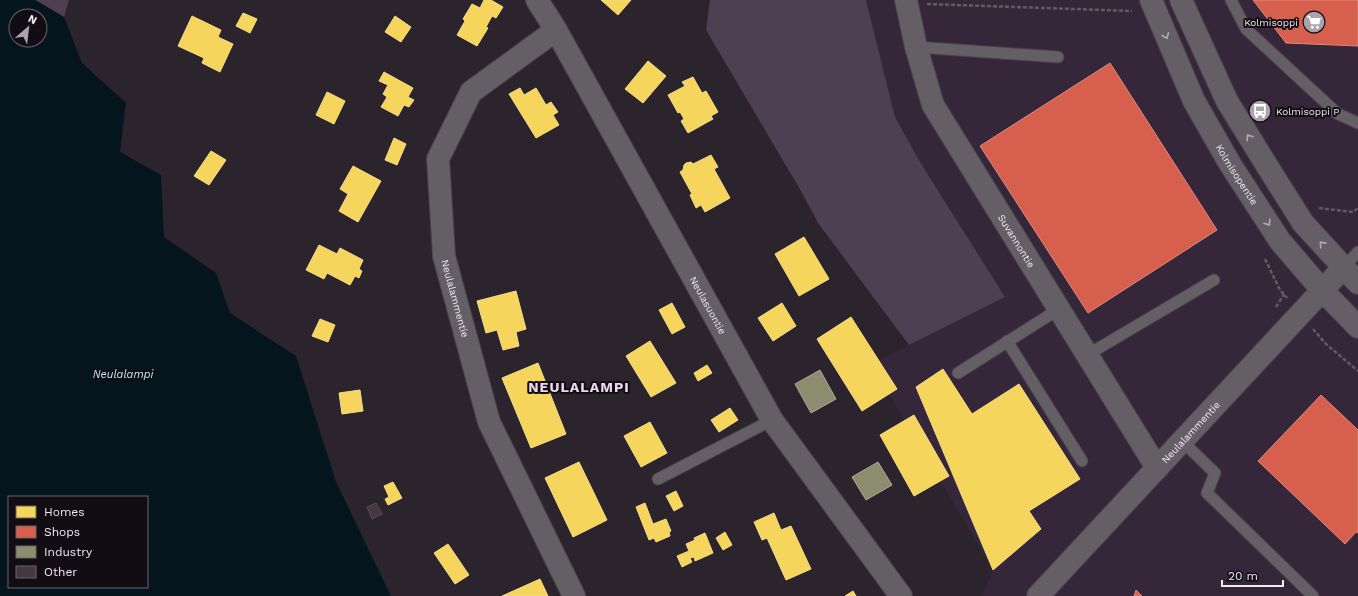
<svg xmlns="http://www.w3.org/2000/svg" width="1358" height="596" font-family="'Work Sans',sans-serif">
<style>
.built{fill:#352739}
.green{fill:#4f3f52}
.water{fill:#04151e;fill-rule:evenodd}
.homes{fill:#f6d55c;stroke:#f4db89}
.shops{fill:#d6604d;stroke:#de897f}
.industry{fill:#8c8c6e;stroke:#aaa896}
.building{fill:#45393d;stroke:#564e52}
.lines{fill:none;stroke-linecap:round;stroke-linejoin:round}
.service-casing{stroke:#474249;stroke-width:13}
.minor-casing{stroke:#474249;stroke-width:24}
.secondary-casing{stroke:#474249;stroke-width:24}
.path{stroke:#615b62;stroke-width:2.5;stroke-dasharray:4 2;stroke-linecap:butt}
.service{stroke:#645f65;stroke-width:11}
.minor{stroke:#645f65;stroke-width:22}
.secondary{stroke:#645f65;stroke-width:22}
.oneway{stroke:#b2abb3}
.labels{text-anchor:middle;stroke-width:4;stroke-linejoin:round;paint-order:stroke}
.poi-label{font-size:10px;fill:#f1e9f3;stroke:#120d13;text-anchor:end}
.street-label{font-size:10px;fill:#f1e9f3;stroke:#120d13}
.water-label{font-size:11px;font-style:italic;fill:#baedff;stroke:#120d13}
.district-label{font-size:14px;font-weight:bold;letter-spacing:1px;fill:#e8d8ec;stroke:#120d13}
</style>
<rect width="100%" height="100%" fill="#2b242c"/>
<path class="built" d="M866 0H1358V596H982L993 570 871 364 1005 297 920 162 895 117Z"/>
<path class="green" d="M35 0H69L64 17Z
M710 0H866L895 117 920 162 1005 297 909 345 818 223 801 191 706 30Z"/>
<path class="water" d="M0 0H35L64 17 82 63 126 103 120 152 161 175 164 237 216 273 230 313 296 356 336 482 391 596H0ZM16 16H40V40H16ZM9 497H147V587H9Z"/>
<path class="homes" d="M484 0H491L503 7 496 18 492 16 486 27 488 28 477 46 457 35 465 21 463 19 472 4 480 8Z
M601 0H631L618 15Z
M243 13 257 19 250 33 236 26Z
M192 16 221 30 218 37 233 44 220 72 202 63 204 58 178 46Z
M395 16 411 27 401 42 385 32Z
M648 61 666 76 643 103 625 89Z
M384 72 413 88 408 97 414 100 409 107 404 105 398 116 381 107 387 97 383 94 388 85 379 81Z
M693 77 702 93 706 91 718 112 711 116 713 119 688 133 681 121 684 119 680 112 678 113 668 95 685 86 682 82Z
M520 88 524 95 536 88 546 105 551 102 558 112 553 115 559 125 536 138 509 94Z
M327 92 345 101 334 124 316 115Z
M394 138 406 144 397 165 385 160Z
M211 151 226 160 209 185 194 176Z
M711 155 718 167 714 169 730 198 705 212 701 205 696 208 690 195 692 194 680 172 683 170 684 165 686 163 691 162 693 164Z
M353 166 381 181 358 222 339 211 348 194 340 189Z
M804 237 829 279 799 296 775 254Z
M319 245 337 254 340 248 363 260 359 269 362 271 359 278 355 276 350 285 327 273 324 279 306 270Z
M516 291 526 329 516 332 519 346 503 350 497 330 486 333 477 301Z
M672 303 685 327 672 334 659 310Z
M782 303 796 326 773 341 758 318Z
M851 317 897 389 862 411 817 339Z
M320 319 335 325 328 342 312 336Z
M650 341 676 383 651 397 626 356Z
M538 363 566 434 531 448 502 378Z
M707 365 712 373 698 381 694 373Z
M943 369 972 414 1019 384 1080 479 1029 511 1041 529 993 570 916 387Z
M360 390 363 411 342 414 339 393Z
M730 408 738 420 719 432 711 420Z
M914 415 949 476 914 496 880 435Z
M650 422 667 453 641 467 624 436Z
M579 462 607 520 573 537 545 478Z
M393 482 402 498 388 505 385 499 389 497 384 486Z
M676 491 683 506 674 511 666 496Z
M645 503 653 524 666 519 671 531 669 532 670 536 656 542 654 538 649 540 636 507Z
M774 513 781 530 791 526 811 569 786 580 767 538 762 540 754 522Z
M725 532 732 545 723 550 716 538Z
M705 533 713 553 695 561 694 557 690 558 692 562 682 567 677 556 689 551 686 544 695 540 694 538Z
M448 544 469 575 455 584 434 553Z
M540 579 548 596H502Z
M853 591 856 596H845Z"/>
<path class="shops" d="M1253 0H1358V46L1286 43Z
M1110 63 1217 230 1088 313 980 146Z
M1321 395 1358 430V533L1356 532 1345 544 1258 461Z
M1136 590 1142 596H1134Z"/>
<path class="industry" d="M820 370 836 399 811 413 795 384Z
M878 462 892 485 866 500 852 477Z"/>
<path class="building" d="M376 503 382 514 372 519 367 507Z"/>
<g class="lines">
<g class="service-casing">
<path id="service" d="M1231 0 1246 29 1338 114 1358 123
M916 47 1058 57
M1343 268 1358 252
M1007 341 1082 461
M1087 355 1214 280
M958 373 1059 309
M1182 441 1215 473 1207 493 1313 596
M658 479 772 420"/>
</g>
<g class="minor-casing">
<g id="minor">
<path id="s1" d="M537 0 556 30 772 420 901 596"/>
<path id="s2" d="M906 0 916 47 933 105 1157 468"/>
<path id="s3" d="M556 30 471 92 438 159 444 256 489 422 574 596"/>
<path id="s4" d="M1038 596 1343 268"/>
</g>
</g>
<g class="secondary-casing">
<g id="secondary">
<path id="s5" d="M1151 0 1194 101 1230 164 1280 241 1322 290 1358 327"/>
<path d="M1181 0 1227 101 1269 169 1303 223 1358 283"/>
</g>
</g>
<path class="path" d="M927 4 1132 11
M1319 208 1353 212 1358 208
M1265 259 1280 290 1287 298
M1276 307 1284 294
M1313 329 1326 344 1358 371"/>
<use href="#service" class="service"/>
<use href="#minor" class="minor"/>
<use href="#secondary" class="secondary"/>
</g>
<defs><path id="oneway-chevron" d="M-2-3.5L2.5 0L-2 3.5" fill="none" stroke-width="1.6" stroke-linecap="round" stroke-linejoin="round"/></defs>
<g class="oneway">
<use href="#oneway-chevron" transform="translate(1166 36) rotate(67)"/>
<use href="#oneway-chevron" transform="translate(1249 137) rotate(-122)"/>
<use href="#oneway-chevron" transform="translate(1268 223) rotate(57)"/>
<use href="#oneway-chevron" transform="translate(1322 244) rotate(-132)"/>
</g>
<defs>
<g id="supermarket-disc" transform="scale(1.15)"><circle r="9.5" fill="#aca4ad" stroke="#120d13"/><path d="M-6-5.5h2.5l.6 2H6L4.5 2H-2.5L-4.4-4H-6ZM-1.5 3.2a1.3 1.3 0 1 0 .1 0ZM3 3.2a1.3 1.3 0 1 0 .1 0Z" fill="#fff"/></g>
<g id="bus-disc" transform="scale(1.15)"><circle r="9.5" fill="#aca4ad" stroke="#120d13"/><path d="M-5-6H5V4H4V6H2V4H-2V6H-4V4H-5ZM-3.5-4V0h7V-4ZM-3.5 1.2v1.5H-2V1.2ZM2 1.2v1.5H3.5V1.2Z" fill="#fff"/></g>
</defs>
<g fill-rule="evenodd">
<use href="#supermarket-disc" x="1314" y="22"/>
<use href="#bus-disc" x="1260" y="111"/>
</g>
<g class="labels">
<g class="poi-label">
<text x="1298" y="26">Kolmisoppi</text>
<text x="1276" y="115" text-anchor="start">Kolmisoppi P</text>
</g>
<g class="street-label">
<text dy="4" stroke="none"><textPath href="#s5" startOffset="195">Kolmisopentie</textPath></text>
<text dy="4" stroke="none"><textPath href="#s2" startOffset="268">Suvannontie</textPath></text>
<text dy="4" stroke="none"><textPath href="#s3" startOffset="321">Neulalammentie</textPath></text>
<text dy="4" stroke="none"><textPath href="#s1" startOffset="350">Neulasuontie</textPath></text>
<text dy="4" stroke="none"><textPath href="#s4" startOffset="224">Neulalammentie</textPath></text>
</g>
<g class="water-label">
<text x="123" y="378">Neulalampi</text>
</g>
<g class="district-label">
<text x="579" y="392">NEULALAMPI</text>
</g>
</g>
<rect x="8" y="496" width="140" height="92" fill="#120d13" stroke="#6b656d"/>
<rect x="16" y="506" width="20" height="12" fill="#f6d55c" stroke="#6b656d"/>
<text x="44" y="516" font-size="12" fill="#f1e9f3">Homes</text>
<rect x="16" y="526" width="20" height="12" fill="#d6604d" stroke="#6b656d"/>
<text x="44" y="536" font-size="12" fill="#f1e9f3">Shops</text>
<rect x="16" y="546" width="20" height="12" fill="#8c8c6e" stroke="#6b656d"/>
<text x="44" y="556" font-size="12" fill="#f1e9f3">Industry</text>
<rect x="16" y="566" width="20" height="12" fill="#45393d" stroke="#6b656d"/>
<text x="44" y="576" font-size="12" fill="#f1e9f3">Other</text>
<g transform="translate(28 28) rotate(28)"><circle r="19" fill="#120d13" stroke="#6b656d"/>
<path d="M0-3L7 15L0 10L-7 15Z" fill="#aca4ad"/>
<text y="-6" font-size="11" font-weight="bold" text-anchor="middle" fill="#f1e9f3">N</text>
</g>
<path d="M1222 580v6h61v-6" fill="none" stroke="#f1e9f3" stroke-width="2"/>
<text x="1228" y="580" font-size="12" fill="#f1e9f3" stroke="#120d13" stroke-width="3" paint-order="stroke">20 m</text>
</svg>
